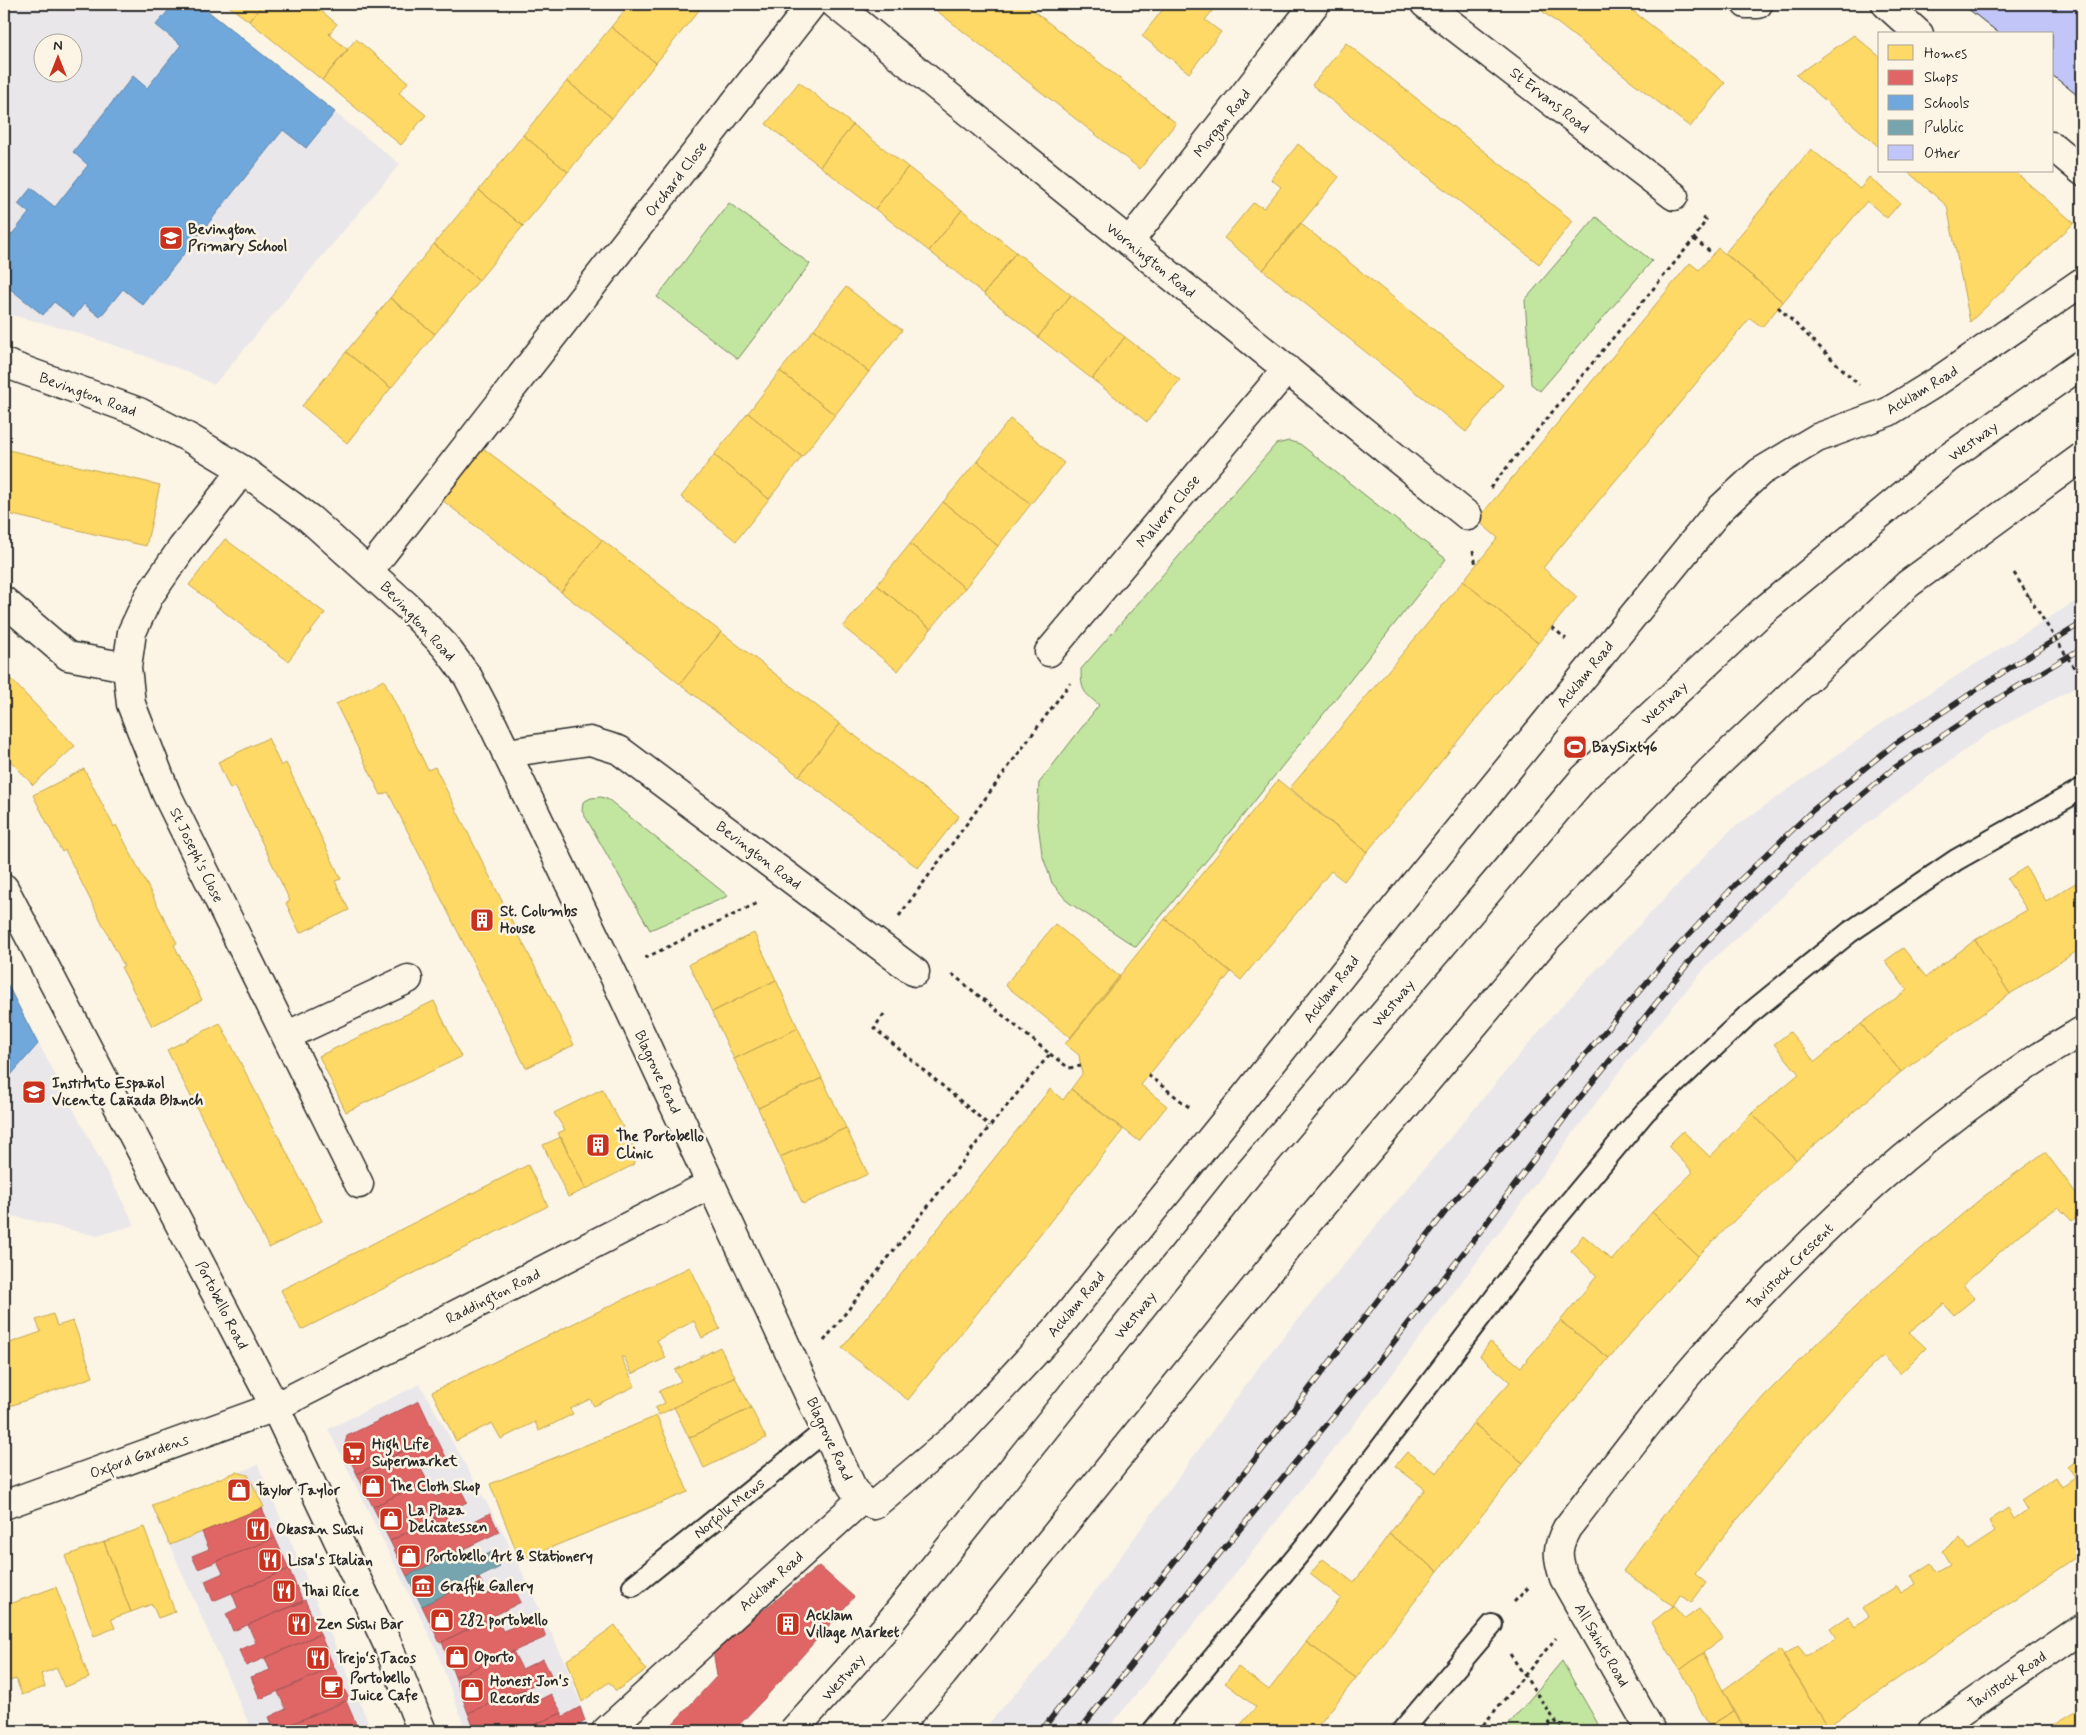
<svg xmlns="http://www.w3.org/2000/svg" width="2086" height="1735" font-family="Mynerve,sans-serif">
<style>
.built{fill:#eae7ea;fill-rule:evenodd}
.green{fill:#c2e59f;stroke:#768865}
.homes{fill:#ffd966;stroke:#bfa554}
.shops{fill:#e06666;stroke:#aa5454}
.schools{fill:#6fa8dc;stroke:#5b82a7}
.public{fill:#76a5af;stroke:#608087}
.building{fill:#c1c5f7;stroke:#2b2b2b}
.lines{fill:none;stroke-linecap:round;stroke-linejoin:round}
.lane-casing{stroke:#2b2b2b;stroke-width:24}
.street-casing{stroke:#2b2b2b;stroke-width:31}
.path{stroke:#2b2b2b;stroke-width:3;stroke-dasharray:4 4;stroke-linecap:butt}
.lane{stroke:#fcf5e5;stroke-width:20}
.street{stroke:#fcf5e5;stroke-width:28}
.rail-casing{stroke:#2b2b2b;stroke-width:5.5}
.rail{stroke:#fcf5e5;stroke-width:4;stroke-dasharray:11;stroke-linecap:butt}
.highway-bridge-casing{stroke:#2b2b2b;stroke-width:31;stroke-linecap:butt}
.path-bridge{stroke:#2b2b2b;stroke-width:3;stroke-dasharray:4 4;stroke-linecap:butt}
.highway-bridge{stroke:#fcf5e5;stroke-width:28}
.labels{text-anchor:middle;stroke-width:5;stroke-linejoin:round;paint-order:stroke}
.street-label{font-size:15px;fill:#2b2b2b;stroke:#fcf5e5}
.poi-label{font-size:15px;font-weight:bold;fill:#2b2b2b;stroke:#fcf5e5;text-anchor:start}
</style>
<rect width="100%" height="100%" fill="#fcf5e5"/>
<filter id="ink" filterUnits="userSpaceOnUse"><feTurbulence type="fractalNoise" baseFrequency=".02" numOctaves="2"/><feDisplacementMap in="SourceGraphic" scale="10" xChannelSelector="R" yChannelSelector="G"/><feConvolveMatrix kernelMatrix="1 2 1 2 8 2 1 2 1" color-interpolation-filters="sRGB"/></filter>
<g filter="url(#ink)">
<path class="built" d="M18 4H197L400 164 214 385 186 371 125 349 65 329 4 313V20ZM42 42H72V72H42Z
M2082 597V684L1989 733 1924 780 1843 842 1711 961 1627 1062 1379 1392 1238 1570 1106 1731H982L1044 1661 1264 1360 1551 1017 1728 832 1888 719Z
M4 978 135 1225 97 1236 4 1214Z
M420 1384 502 1530 564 1660 590 1729 587 1731H466L436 1649 328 1429Z
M258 1465 372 1731H252L152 1505Z"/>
<path class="green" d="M729 203 810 264 738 359 657 297Z
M1596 217 1652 261 1540 391 1531 384 1525 300Z
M1289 441 1300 444 1446 559 1242 817 1136 947 1068 902 1052 883 1042 854 1037 816 1039 783 1099 705C1083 692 1081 690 1081 669L1276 444Z
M601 797 609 800 728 896 650 930 582 811 583 802 591 798Z
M1562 1661 1602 1731H1503Z"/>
<path class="homes" d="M226 4H263L249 21Z
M263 4H313L337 24 329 34 348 50 322 80 249 21Z
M630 4H693L700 9 656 63 611 27Z
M928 4H1025L1176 123 1140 169Z
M1167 4H1218L1205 20 1221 32 1189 73 1142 36Z
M1533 4H1624L1725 83 1690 127Z
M611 27 656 63 612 118 567 81Z
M1854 35 1880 57V148L1796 75Z
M356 39 408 82 399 93 426 115 401 145 322 80Z
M1346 43 1573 221 1539 264 1312 85Z
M567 81 612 118 568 172 523 135Z
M799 82 853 125 820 166 766 124Z
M853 125 908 167 875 209 820 166Z
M523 135 568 172 523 226 479 190Z
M1298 144 1339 177 1263 270 1224 238 1253 203 1264 208 1281 187 1271 179Z
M1811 149 1860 189 1869 177 1900 203 1887 218 1867 201 1783 302 1725 253Z
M908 167 962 210 929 251 875 209Z
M1907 171H2014L2074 223 1970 322 1947 206Z
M479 190 523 226 479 280 434 244Z
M962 210 1016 252 984 294 929 251Z
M1300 223 1503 385 1466 432 1263 270Z
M434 244 479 280 435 334 390 298Z
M1718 248 1783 302 1762 327 1750 318 1543 568 1577 597 1538 643 1463 581 1498 538 1477 520 1690 263 1699 270Z
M1016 252 1071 295 1038 337 984 294Z
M846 287 902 330 869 372 814 329Z
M1071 295 1125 337 1092 379 1038 337Z
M390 298 435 334 391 388 346 352Z
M814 329 869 372 835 415 780 371Z
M1125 337 1180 380 1147 422 1092 379Z
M346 352 391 388 347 443 302 406Z
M780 371 835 415 802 457 748 413Z
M748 413 802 457 769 499 714 455Z
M1010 419 1064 463 1031 504 977 461Z
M483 448 602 540 561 592 442 500Z
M4 449 160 485 146 546 4 513Z
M714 455 769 499 736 541 681 497Z
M977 461 1031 504 998 546 943 502Z
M943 502 998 546 965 588 910 544Z
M225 539 325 613 288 661 189 585Z
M602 540 721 632 680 684 561 592Z
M910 544 965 588 931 629 877 585Z
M1463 581 1538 643 1367 852 1290 788Z
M877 585 931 629 898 671 843 627Z
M721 632 840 724 799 776 680 684Z
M4 672 75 746 33 785 4 754Z
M384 680 428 770 435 767 574 1045 526 1068 388 792 381 795 336 704Z
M840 724 959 816 918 868 799 776Z
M268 738 281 766 286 763 341 879 335 881 349 910 300 933 286 903 290 901 235 786 230 789 218 762Z
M84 769 114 827 116 825 177 943 174 945 202 1000 152 1026 121 967 124 966 65 850 62 852 33 795Z
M1278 780 1367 852 1344 881 1331 871 1241 980 1165 919Z
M2026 867 2046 901 2082 879V948L2010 994 1975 940 2027 910 2007 879Z
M1165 919 1231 972 1141 1085 1167 1106 1139 1141 1071 1089 1082 1074 1079 1055 1065 1044Z
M1055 924 1120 977 1071 1038 1005 985Z
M754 933 776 980 712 1012 689 964Z
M1975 940 2010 994 1901 1072 1861 1024 1907 990 1885 961 1903 948 1926 977Z
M776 980 798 1028 734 1059 712 1012Z
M434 1001 461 1057 346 1112 319 1056Z
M220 1023 322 1221 269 1248 167 1050Z
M1861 1024 1901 1072 1796 1160 1752 1113 1799 1074 1774 1044 1790 1032 1815 1062Z
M798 1028 822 1078 758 1108 734 1059Z
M822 1078 846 1128 780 1157 758 1108Z
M602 1089 637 1153 633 1165 586 1189 558 1133 565 1130 554 1113Z
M1050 1089 1063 1100 1071 1089 1123 1130 908 1400 842 1348Z
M1752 1113 1796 1160 1698 1256 1652 1212 1693 1172 1668 1146 1683 1131 1710 1157Z
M846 1128 868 1174 803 1204 780 1157Z
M561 1137 586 1189 568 1197 543 1145Z
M2045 1152 2082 1201V1212L2072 1221 2058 1207 2020 1234 1963 1285 1975 1298 1954 1315 1944 1304 1909 1332 1926 1348 1900 1374 1883 1356 1854 1383 1806 1436 1714 1548 1695 1574 1706 1583 1691 1603 1680 1595 1673 1606 1623 1571 1668 1509 1715 1453 1764 1396 1818 1342 1872 1291 1929 1242 1983 1197Z
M528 1165 548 1206 301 1330 281 1290Z
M1652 1212 1698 1256 1609 1358 1560 1321 1597 1276 1571 1251 1583 1235 1612 1260Z
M690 1267 720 1329 702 1338 694 1321 657 1340 666 1358 632 1374 624 1357H621L635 1386 594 1406 590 1399 570 1409 573 1414 539 1431 535 1422 501 1439 492 1423 456 1441 432 1392Z
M53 1314 57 1326 73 1321 93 1377 4 1408V1345L41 1332 36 1320Z
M1560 1321 1609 1358 1523 1463 1473 1423 1510 1382 1480 1356 1490 1342 1521 1367Z
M720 1347 735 1377 659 1415 655 1408 665 1403 659 1391 681 1381 675 1370Z
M735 1377 751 1408 689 1438 674 1407Z
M751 1408 766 1438 704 1468 689 1438Z
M657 1416 688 1492 520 1560 490 1484Z
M1473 1423 1523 1463 1438 1571 1389 1534 1425 1489 1395 1466 1407 1452 1437 1473Z
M2082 1456V1553L1828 1726 1783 1656 1798 1646 1806 1656 1837 1638 1830 1628 1848 1616 1855 1627 1869 1617 1862 1608 1897 1586 1901 1593 1916 1584 1912 1576 1931 1564 1936 1572 1950 1564 1942 1551 1960 1538 1968 1550 1995 1532 1989 1521 2008 1508 2014 1519 2027 1510 2021 1500 2056 1477 2062 1487 2075 1478 2068 1467Z
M236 1472 248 1475 264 1507 170 1545 152 1505Z
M144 1527 175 1612 158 1618 152 1604 131 1612 104 1542Z
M1389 1534 1438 1571 1356 1678 1306 1642 1341 1598 1310 1574 1323 1559 1354 1583Z
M104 1542 131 1612 111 1619 115 1628 94 1636 65 1556Z
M56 1587 89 1678 64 1687 57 1668 41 1674 45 1687 22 1695 16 1679 6 1682 11 1696 4 1699V1606Z
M1673 1606 1685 1619 1699 1609 1723 1638 1680 1670 1651 1623Z
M615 1625 646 1670 616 1691 609 1682 582 1702 567 1660Z
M1306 1642 1356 1678 1314 1731H1235L1256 1707 1225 1683 1238 1667 1269 1690Z
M1780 1650 1828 1726 1820 1731H1746L1723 1690Z
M1703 1653 1734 1711 1709 1726 1680 1670Z
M2082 1706V1731H2041Z
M1734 1711 1746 1731H1712L1709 1726Z"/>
<path class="shops" d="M419 1401 435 1435 357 1474 344 1448 347 1436Z
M435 1435 446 1457 421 1469 427 1480 373 1507 357 1474Z
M427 1480 435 1497 459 1485 467 1502 390 1541 373 1507Z
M262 1508 275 1538 198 1569 192 1556 209 1549 202 1532Z
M490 1513 499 1532 407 1576 390 1541 445 1514 453 1532Z
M275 1538 289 1569 213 1601 205 1581 223 1573 217 1561Z
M819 1566 854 1597 764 1699 733 1731H666L717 1676 713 1650Z
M289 1569 303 1602 233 1631 226 1614 238 1608 232 1593Z
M479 1578 488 1594 511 1583 521 1602 440 1643 422 1606Z
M305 1600 320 1634 246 1666 239 1650 256 1643 248 1625Z
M495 1616 503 1631 538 1617 546 1637 455 1677 442 1642Z
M320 1634 334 1667 260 1699 251 1677 270 1670 265 1658Z
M513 1651 522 1669 543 1659 552 1677 468 1713 455 1677Z
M334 1667 349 1699 275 1731 269 1717 286 1709 278 1692Z
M525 1689 531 1704 551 1694 562 1713 519 1731H475L468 1713Z
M346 1701 359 1731H295L292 1724Z
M580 1707 585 1721 570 1731H519L562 1713V1717Z"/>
<path class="schools" d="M174 4H199L335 112 306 148 283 130 143 305 123 289 100 317 84 304 74 317 54 302 43 315 4 284V267L7 263 4 260V244L29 213 18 204 31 188 55 207 88 165 73 152 133 76 147 88 181 45 156 25Z
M4 978 38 1044 4 1083Z"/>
<path class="public" d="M463 1549 471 1562 492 1552 500 1567 422 1606 407 1576Z"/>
<path class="building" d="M1962 4H2082V99L2052 75V34H2000Z"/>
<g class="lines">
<g class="lane-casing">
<path id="lane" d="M633 1586 826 1430
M1153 1731 1317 1532 1548 1228 1645 1112 1749 1014 1850 932 1956 860 2082 789
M1402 1731 1492 1625"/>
</g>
<g class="street-casing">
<path id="street" d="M835 4 1468 516
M1425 4 1674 196
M1746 4H1758
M1886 4 1919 34
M2052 146 2082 171
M1129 242 1315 4
M4 363 139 412 191 439 243 470 310 519 409 608 445 646 468 677 492 723 613 974 851 1485 861 1500
M243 470 182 548 149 596 132 632 127 667 131 704 166 793 359 1184
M369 571 812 4
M4 601 68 656 127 667
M1049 652 1287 369
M506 753 590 741 619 750 915 972
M4 888 275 1407 387 1643 422 1731
M286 1036 408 979
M861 1500 874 1505 962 1431 1055 1331 1248 1093 1407 893 1720 509 1760 472 1817 438 1888 412 1935 383 2082 282
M4 1505 275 1407 711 1184
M606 1731 861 1500
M1651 1731 1564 1578C1557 1556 1556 1548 1567 1528 1616 1465 1664 1399 1718 1340 1806 1242 1912 1142 2022 1069 2041 1055 2062 1043 2082 1031
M1932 1731 2082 1628"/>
</g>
<path class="path" d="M1694 239 1713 254
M1778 307 1859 385
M1490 488 1694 239 1706 220 1702 217
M1473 551 1476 565
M2014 573 2029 597
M1552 627 1566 639
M899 916 1070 683
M645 958 760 902
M884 1014 874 1028 990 1126
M1050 1054 1069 1068 1081 1066
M1148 1075 1189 1107
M824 1341 990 1126 1050 1054 951 973
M1514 1602 1529 1587
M1510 1654 1562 1731
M1478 1731 1556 1638
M1543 1731 1553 1719"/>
<use href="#lane" class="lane"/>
<use href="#street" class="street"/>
<g class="rail-casing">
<path id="rail" d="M1041 1731 1270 1440 1453 1202 1552 1093 1672 953 1735 885 1813 810 1896 743 2014 665 2082 623
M1079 1731 1197 1581 1379 1361 1482 1229 1578 1100 1699 950 1757 889 1809 840 1894 768 2002 696 2082 648"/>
</g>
<use href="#rail" class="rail"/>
<g class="highway-bridge-casing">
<path id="highway-bridge" d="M793 1731 887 1626 1248 1174 1584 778 1763 611 1948 458 2082 364
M894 1731 943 1674 1308 1222 1548 937 1709 772 1908 584 2082 457"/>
</g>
<path class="path-bridge" d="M2029 597 2082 680"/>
<use href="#highway-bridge" class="highway-bridge"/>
</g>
</g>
<defs>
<g id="school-square" transform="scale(1.25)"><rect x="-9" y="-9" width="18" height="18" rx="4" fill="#c8321e" stroke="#fcf5e5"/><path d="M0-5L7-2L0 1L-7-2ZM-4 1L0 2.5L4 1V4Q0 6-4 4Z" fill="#fff"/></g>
<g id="stadium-square" transform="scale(1.25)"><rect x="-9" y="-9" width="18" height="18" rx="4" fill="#c8321e" stroke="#fcf5e5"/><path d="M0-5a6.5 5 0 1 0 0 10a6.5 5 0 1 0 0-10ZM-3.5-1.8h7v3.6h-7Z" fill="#fff"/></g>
<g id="building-square" transform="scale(1.25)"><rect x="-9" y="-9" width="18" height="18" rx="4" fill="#c8321e" stroke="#fcf5e5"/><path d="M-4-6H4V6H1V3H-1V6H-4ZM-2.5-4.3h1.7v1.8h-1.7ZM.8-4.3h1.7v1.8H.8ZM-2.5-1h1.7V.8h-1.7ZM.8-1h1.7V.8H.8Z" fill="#fff"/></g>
<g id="supermarket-square" transform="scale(1.25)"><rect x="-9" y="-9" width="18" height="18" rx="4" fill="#c8321e" stroke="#fcf5e5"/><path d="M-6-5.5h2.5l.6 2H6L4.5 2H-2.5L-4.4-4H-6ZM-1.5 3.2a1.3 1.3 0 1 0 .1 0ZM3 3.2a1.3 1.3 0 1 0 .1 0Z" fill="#fff"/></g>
<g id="shop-square" transform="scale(1.25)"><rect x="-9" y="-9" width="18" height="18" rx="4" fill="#c8321e" stroke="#fcf5e5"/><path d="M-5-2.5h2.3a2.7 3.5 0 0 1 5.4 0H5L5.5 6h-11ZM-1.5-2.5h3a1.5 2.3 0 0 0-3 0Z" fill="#fff"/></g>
<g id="restaurant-square" transform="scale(1.25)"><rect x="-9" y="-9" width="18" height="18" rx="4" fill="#c8321e" stroke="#fcf5e5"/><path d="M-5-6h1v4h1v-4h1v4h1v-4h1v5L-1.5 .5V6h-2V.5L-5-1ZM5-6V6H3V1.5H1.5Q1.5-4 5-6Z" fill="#fff"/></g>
<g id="museum-square" transform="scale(1.25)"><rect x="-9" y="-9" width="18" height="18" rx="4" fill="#c8321e" stroke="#fcf5e5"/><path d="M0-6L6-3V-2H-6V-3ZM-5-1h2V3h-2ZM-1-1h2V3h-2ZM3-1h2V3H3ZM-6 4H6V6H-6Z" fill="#fff"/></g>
<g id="cafe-square" transform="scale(1.25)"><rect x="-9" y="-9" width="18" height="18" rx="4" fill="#c8321e" stroke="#fcf5e5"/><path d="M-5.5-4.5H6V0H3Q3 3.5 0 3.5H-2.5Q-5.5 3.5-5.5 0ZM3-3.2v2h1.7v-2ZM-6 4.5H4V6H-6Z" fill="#fff"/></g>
</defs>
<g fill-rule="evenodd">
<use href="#school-square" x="171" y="238"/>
<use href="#stadium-square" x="1575" y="747"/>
<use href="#building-square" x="482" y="920"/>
<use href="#school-square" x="34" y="1092"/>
<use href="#building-square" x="598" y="1145"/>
<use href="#supermarket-square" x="354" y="1453"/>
<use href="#shop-square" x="373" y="1486"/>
<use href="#shop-square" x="239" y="1490"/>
<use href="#shop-square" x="391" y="1519"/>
<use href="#restaurant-square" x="258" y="1529"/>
<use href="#shop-square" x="409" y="1556"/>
<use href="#restaurant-square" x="270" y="1560"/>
<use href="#museum-square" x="423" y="1586"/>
<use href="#restaurant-square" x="284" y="1591"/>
<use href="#shop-square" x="442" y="1620"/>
<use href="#restaurant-square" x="299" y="1624"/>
<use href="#building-square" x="788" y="1624"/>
<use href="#shop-square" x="457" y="1657"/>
<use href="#restaurant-square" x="318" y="1658"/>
<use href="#cafe-square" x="332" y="1687"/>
<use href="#shop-square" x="472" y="1690"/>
</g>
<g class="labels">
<g class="street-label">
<text transform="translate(1550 100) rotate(38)" y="5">St Ervans Road</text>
<text transform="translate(1222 123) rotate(-52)" y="5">Morgan Road</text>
<text transform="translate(676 179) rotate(-52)" y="5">Orchard Close</text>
<text transform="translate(1151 260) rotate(39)" y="5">Wornington Road</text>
<text transform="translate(1922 390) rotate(-31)" y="5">Acklam Road</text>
<text transform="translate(88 394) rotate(20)" y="5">Bevington Road</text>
<text transform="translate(1973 441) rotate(-36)" y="5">Westway</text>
<text transform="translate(1168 511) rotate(-50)" y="5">Malvern Close</text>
<text transform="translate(418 621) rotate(47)" y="5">Bevington Road</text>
<text transform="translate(1585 674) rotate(-51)" y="5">Acklam Road</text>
<text transform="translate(1664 703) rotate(-43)" y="5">Westway</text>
<text transform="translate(197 855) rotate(64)" y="5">St Joseph's Close</text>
<text transform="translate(759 855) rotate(37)" y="5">Bevington Road</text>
<text transform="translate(1331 989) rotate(-52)" y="5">Acklam Road</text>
<text transform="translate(1393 1003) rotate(-50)" y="5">Westway</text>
<text transform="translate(658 1072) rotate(65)" y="5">Blagrove Road</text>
<text transform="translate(1790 1266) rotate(-45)" y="5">Tavistock Crescent</text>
<text transform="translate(493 1296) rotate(-27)" y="5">Raddington Road</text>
<text transform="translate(1076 1304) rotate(-50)" y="5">Acklam Road</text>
<text transform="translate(222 1305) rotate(63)" y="5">Portobello Road</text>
<text transform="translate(1135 1315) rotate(-51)" y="5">Westway</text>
<text transform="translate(830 1439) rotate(65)" y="5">Blagrove Road</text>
<text transform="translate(139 1456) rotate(-20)" y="5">Oxford Gardens</text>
<text transform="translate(729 1508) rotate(-39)" y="5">Norfolk Mews</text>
<text transform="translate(771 1581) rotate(-42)" y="5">Acklam Road</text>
<text transform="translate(1602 1645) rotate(60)" y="5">All Saints Road</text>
<text transform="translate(843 1677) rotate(-49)" y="5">Westway</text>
<text transform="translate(2007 1680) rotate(-34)" y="5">Tavistock Road</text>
</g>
<g class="poi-label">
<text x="188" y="234">Bevington<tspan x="188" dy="17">Primary School</tspan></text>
<text x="1592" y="752">BaySixty6</text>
<text x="500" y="916">St. Columbs<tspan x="500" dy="17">House</tspan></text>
<text x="52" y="1088">Instituto Español<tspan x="52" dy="17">Vicente Cañada Blanch</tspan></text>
<text x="616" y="1141">The Portobello<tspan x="616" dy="17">Clinic</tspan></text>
<text x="372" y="1449">High Life<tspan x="372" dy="17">Supermarket</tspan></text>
<text x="390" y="1491">The Cloth Shop</text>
<text x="256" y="1495">Taylor Taylor</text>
<text x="408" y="1515">La Plaza<tspan x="408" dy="17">Delicatessen</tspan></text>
<text x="276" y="1534">Okasan Sushi</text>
<text x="426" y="1561">Portobello Art &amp; Stationery</text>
<text x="288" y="1565">Lisa's Italian</text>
<text x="440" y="1591">Graffik Gallery</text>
<text x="302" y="1596">Thai Rice</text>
<text x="806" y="1620">Acklam<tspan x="806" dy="17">Village Market</tspan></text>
<text x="460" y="1625">282 portobello</text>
<text x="316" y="1629">Zen Sushi Bar</text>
<text x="474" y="1662">Oporto</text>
<text x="336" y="1663">Trejo‘s Tacos</text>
<text x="350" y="1683">Portobello<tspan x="350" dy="17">Juice Cafe</tspan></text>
<text x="490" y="1686">Honest Jon's<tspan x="490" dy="17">Records</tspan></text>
</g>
</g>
<rect width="2086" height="1735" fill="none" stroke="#fcf5e5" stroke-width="20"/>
<rect x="10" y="10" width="2066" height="1715" fill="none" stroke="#2b2b2b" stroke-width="2" filter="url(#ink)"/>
<rect x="1878" y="32" width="175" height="140" fill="#fcf5e5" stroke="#a8a49b"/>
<rect x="1888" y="45" width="25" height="15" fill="#ffd966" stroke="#a8a49b"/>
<text x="1924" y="58" font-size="15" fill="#2b2b2b">Homes</text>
<rect x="1888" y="70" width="25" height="15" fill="#e06666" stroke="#a8a49b"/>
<text x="1924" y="82" font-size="15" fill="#2b2b2b">Shops</text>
<rect x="1888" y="95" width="25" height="15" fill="#6fa8dc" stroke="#a8a49b"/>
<text x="1924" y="108" font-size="15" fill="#2b2b2b">Schools</text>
<rect x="1888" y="120" width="25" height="15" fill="#76a5af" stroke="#a8a49b"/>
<text x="1924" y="132" font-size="15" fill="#2b2b2b">Public</text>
<rect x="1888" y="145" width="25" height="15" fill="#c1c5f7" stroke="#a8a49b"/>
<text x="1924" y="158" font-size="15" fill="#2b2b2b">Other</text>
<g transform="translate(58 58)"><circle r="24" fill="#fcf5e5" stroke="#a8a49b"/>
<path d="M0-4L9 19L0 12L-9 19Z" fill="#c8321e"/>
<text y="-8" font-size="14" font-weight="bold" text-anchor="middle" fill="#2b2b2b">N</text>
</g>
</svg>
